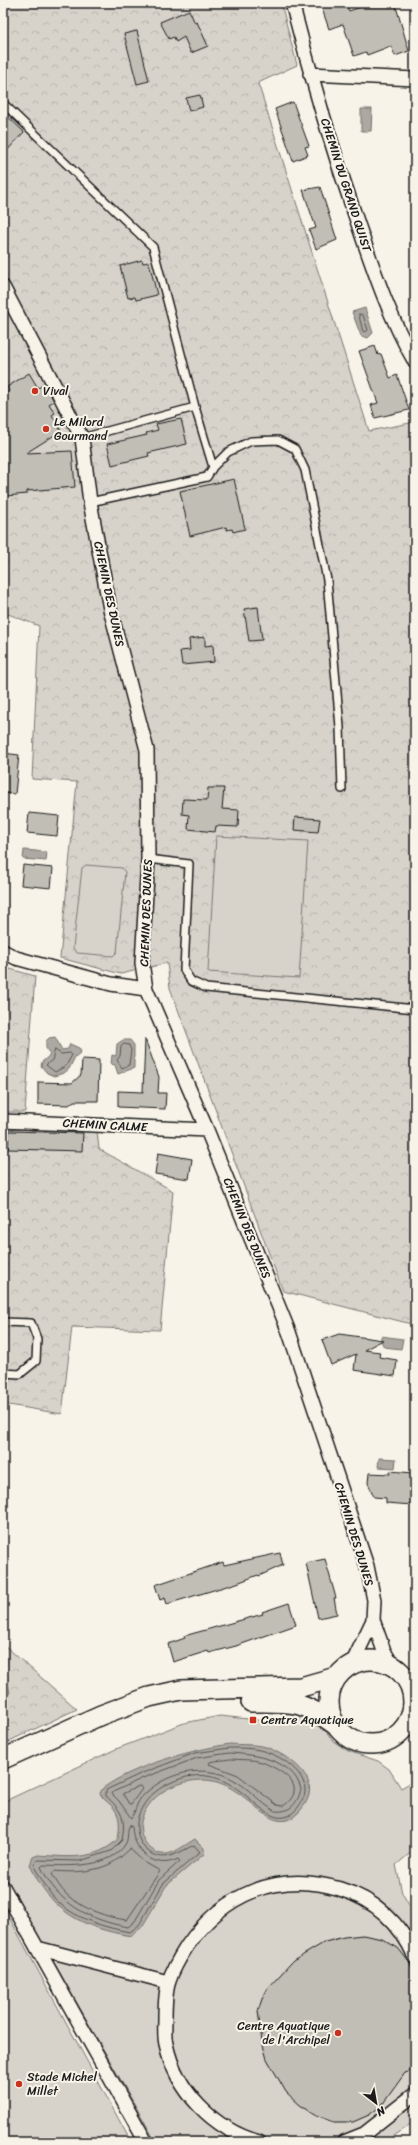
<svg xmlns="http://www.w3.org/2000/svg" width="418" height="2145" font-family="Sriracha,sans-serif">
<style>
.forest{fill:url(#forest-crowns);stroke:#7a7874}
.pitch{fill:#d7d3cb;stroke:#7a7874}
.water{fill:#aca9a2;stroke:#72716c}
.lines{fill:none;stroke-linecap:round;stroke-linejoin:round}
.shore{stroke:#565452;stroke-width:1}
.building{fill:#c0beb5;stroke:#1c1c1c}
.lane-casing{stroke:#1c1c1c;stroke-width:10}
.street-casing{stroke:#1c1c1c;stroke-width:16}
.secondary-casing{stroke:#1c1c1c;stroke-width:22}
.lane{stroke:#f7f3e8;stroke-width:7}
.street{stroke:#f7f3e8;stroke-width:13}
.secondary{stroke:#f7f3e8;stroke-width:19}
.poi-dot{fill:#c8321e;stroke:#f7f3e8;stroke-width:1.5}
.labels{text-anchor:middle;stroke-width:4;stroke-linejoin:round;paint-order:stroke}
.street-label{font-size:12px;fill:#1c1c1c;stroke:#f7f3e8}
.poi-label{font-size:12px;fill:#1c1c1c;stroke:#f7f3e8;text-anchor:start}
</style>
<defs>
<pattern id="forest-crowns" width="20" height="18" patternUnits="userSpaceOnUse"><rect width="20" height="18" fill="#d7d3cb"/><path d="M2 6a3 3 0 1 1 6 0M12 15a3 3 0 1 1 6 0" fill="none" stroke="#b8b5ae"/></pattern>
</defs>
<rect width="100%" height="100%" fill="#f7f3e8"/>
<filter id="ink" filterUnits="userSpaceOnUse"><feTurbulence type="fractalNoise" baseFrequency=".025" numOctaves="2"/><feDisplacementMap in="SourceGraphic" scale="8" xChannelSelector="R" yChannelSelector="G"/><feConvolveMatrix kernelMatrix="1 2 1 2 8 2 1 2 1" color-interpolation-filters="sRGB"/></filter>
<g filter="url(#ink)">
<path class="forest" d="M3 3H281L297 65 258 83 369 431 415 422V1325L283 1291 170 988 167 963 121 974 60 958 77 782 32 779 39 626 3 612Z
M3 967 35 976 25 1112H3Z
M3 1129 97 1131 99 1149 173 1191 160 1330 72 1327 62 1414 3 1404Z
M3 1644 77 1709 3 1744Z"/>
<path class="pitch" d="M216 836 308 841 299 978 208 972Z
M86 865 122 868 125 872 117 952 113 956 77 953 73 948 82 868Z
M3 1662 10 1693 3 1695Z
M283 1710 299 1711 320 1723 333 1741 348 1751 378 1761 389 1769 401 1788 415 1780V1849L396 1865 402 1893 415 1915V2121L384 2142H156L3 1873V1802L116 1749 184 1723 220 1716 285 1723Z
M3 1906 131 2142H3Z"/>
<path class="water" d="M361 109H372L371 131H361Z
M365 308 373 333 368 338 361 336 352 312Z
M24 850 47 852 46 861 23 859Z
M55 1037 62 1050 68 1049 70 1044 79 1048 81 1052 75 1057 69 1069 64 1073 54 1076 47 1073 41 1066 42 1062 50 1055 46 1048V1041L49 1038Z
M123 1040H130L134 1045V1068L118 1074 115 1065 111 1064 112 1055 116 1056 117 1044Z
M381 1336 403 1339 401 1349 384 1347 381 1341Z
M379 1458 396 1459 395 1468 378 1467Z
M230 1744C241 1745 256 1744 266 1747 286 1755 314 1772 309 1795 307 1802 303 1808 298 1813 280 1831 264 1813 250 1802 239 1793 227 1784 213 1781 198 1778 182 1782 169 1788 148 1799 129 1826 149 1847 152 1850 158 1854 162 1854 172 1856 186 1844 195 1839L204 1848V1854L166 1886 142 1927 131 1936C83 1928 51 1912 30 1865L33 1857 38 1855C67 1857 96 1861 118 1839 120 1826 121 1815 111 1805 106 1801 103 1799 100 1793L103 1788C135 1765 191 1750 230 1744Z"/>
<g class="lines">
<path class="shore" d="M359 314 363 315 368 330 366 332 363 331Z
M124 1044 129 1045 131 1050 129 1065 122 1068 117 1060 120 1056 121 1047Z
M55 1050 61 1054 70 1053 72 1055 66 1066 55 1072 46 1065 52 1060Z
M230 1748C241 1748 253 1748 263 1751 283 1756 315 1778 302 1801 298 1808 293 1815 284 1817 257 1823 232 1753 170 1783 155 1790 145 1799 139 1814 135 1824 137 1838 143 1846 159 1866 176 1854 194 1845L200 1852 163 1884 139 1925 130 1932C106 1928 77 1919 59 1903 49 1894 43 1881 36 1870L34 1865 37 1860 80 1861 111 1851 122 1840C126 1818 122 1811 106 1796V1790L140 1774 195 1753Z
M230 1753C256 1755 293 1759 301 1789 298 1803 290 1813 275 1811 260 1803 249 1788 234 1780 204 1762 162 1773 140 1799 136 1805 135 1813 131 1818L119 1801 112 1794 113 1792 143 1778 197 1758Z
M231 1759C240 1760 253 1759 262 1762 272 1766 297 1778 294 1792 293 1798 288 1803 283 1806L277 1805 238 1775 209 1764 210 1762Z
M140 1786 142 1789 131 1804H129L123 1794Z
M130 1825 132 1827C133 1850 154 1871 178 1859L180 1861 159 1880 135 1921 128 1927C88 1920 58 1903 41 1867L43 1865C67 1866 112 1869 126 1843 129 1837 126 1830 130 1825Z
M130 1849 144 1862 160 1871 127 1920C108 1918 81 1908 67 1895 61 1889 56 1881 52 1874L54 1871C74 1873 101 1872 118 1859 123 1856 126 1852 130 1849Z"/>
</g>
<path class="building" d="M320 3H346L349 11 372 3H395L409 51 395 56 391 46 367 55 366 52 354 56 343 24 329 29Z
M189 10 195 23 197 22 208 46 191 53 184 37 176 42 174 37 169 39 160 22Z
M137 31 149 81 137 84 124 34Z
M200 95 203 107 189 111 186 98Z
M293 102 309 146 305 147 308 155 293 161 275 109Z
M3 112 24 132 3 155Z
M320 187 337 240 316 249 309 230 316 228 303 190Z
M142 260 143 263 149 262 157 295 136 300 135 297 128 298 120 266Z
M375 346 378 355 381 354 390 378 397 375 409 410 375 418 371 405 378 403 359 351Z
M29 373 38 388 45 384 54 401 49 404 55 413 52 415 61 431 26 453 72 451 75 487 27 491V494L6 496 5 488H3V395L9 391 7 387Z
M181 419 187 444 148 453 149 456 112 465 107 444 147 435 146 433 158 430 156 424Z
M234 479 245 529 233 532 232 529 227 530 226 527 190 536 180 491Z
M258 607 262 640 249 641 244 609Z
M205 637V646L213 645 214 662 182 665 180 651 190 650 189 639Z
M3 753 19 755 15 794 3 793Z
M208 788H224L222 809 239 810 238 827 216 826 215 832 188 829 189 815 182 814 183 799 207 800Z
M29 813 59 816 57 836 27 833Z
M295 817 320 819 318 832 294 830Z
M23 865 53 868 51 888 21 885Z
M145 1039 159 1077 158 1093H166L165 1109 118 1107V1091L143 1092Z
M82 1059 99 1060 98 1101H74L69 1105 38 1104V1082L72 1083 81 1075Z
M9 1131 83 1133 82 1151 8 1149Z
M158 1153 192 1159 189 1179 155 1174Z
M339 1334 383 1340 364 1350 380 1352 379 1357 397 1360 395 1376 354 1370 356 1354 331 1365 322 1340Z
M390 1471 413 1473 412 1505 386 1503V1498L374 1497 368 1483 369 1473 390 1474Z
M280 1553 283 1565 259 1576 258 1575 237 1583 167 1604 165 1598 160 1600 155 1585 223 1562 224 1565Z
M325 1559 336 1598H334L337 1614 318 1618 306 1563Z
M289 1603 296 1625 236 1646 209 1653 208 1651 173 1662 168 1644 185 1638 184 1636 263 1614 262 1612Z
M363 1935 382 1939 398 1948 409 1962 415 1975V2070L405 2073 382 2105 369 2115 353 2122H334L316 2115 300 2105 286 2092 267 2059 262 2042 258 2011 262 1999 268 1988 293 1961 325 1942 344 1937Z"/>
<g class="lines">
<g class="lane-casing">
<path id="lane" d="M3 103 153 247 195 407 82 438
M213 467 228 452 251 441 278 440 295 449 305 470 327 580 340 727 342 789
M90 502 207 477 213 467 195 407
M148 859 189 864 184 970 191 981 206 988 415 1009
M3 1322 31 1323 37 1339 36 1361 20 1374 3 1373"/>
</g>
<g class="street-casing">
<path id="street" d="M292 3C311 78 333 151 358 224 374 271 390 319 415 362
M310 74 415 79
M3 287 82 438 90 502 110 609 147 750 148 859 142 963 146 989 207 1130 289 1332 367 1566 374 1600 373 1620 384 1651 393 1666
M3 951 16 958 111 984 146 989
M3 1121 207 1130
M352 1664 373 1620
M3 1887 146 2142
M37 1948 168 1982
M259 2142C213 2129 176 2091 166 2044 164 2036 165 2027 165 2020 165 2007 165 1992 169 1981 173 1968 180 1957 187 1946 223 1894 278 1870 340 1889 376 1900 400 1922 415 1957
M344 2142 364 2134 415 2094"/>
</g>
<g class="secondary-casing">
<path id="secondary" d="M329 1702a42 42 0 1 1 84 0a42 42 0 1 1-84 0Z
M251 1702C291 1702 302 1700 334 1724
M3 1759 101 1715 149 1697 181 1690 301 1687 336 1677"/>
</g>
<use href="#lane" class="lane"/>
<use href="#street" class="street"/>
<use href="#secondary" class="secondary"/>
</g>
</g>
<g class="poi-dot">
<circle cx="35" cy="391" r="4"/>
<circle cx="46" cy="429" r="4"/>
<rect x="249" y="1716" width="8" height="8" rx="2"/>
<circle cx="338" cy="2033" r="4"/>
<circle cx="19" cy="2084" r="4"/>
</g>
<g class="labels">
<g class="street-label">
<text transform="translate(346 185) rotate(72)" y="4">CHEMIN DU GRAND QUIST</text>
<text transform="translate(109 594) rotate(78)" y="4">CHEMIN DES DUNES</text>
<text transform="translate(146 913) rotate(-88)" y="4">CHEMIN DES DUNES</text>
<text transform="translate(105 1125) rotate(3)" y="4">CHEMIN CALME</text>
<text transform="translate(247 1228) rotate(68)" y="4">CHEMIN DES DUNES</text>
<text transform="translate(354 1534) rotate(73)" y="4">CHEMIN DES DUNES</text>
</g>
<g class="poi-label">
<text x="43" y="395">Vival</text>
<text x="54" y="426">Le Milord<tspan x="54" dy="14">Gourmand</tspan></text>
<text x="261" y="1724">Centre Aquatique</text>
<text x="330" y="2030" text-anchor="end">Centre Aquatique<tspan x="330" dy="14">de l'Archipel</tspan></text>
<text x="27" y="2081">Stade Michel<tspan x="27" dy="14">Millet</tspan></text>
</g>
</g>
<rect width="418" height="2145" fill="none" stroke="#f7f3e8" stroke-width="16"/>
<rect x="8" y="8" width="402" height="2129" fill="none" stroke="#1c1c1c" stroke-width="1.5" filter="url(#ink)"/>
<g transform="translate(376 2103) rotate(149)" stroke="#f7f3e8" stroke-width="3" paint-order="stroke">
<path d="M0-3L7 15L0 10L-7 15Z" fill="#1c1c1c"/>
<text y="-6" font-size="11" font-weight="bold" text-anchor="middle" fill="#1c1c1c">N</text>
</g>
</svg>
